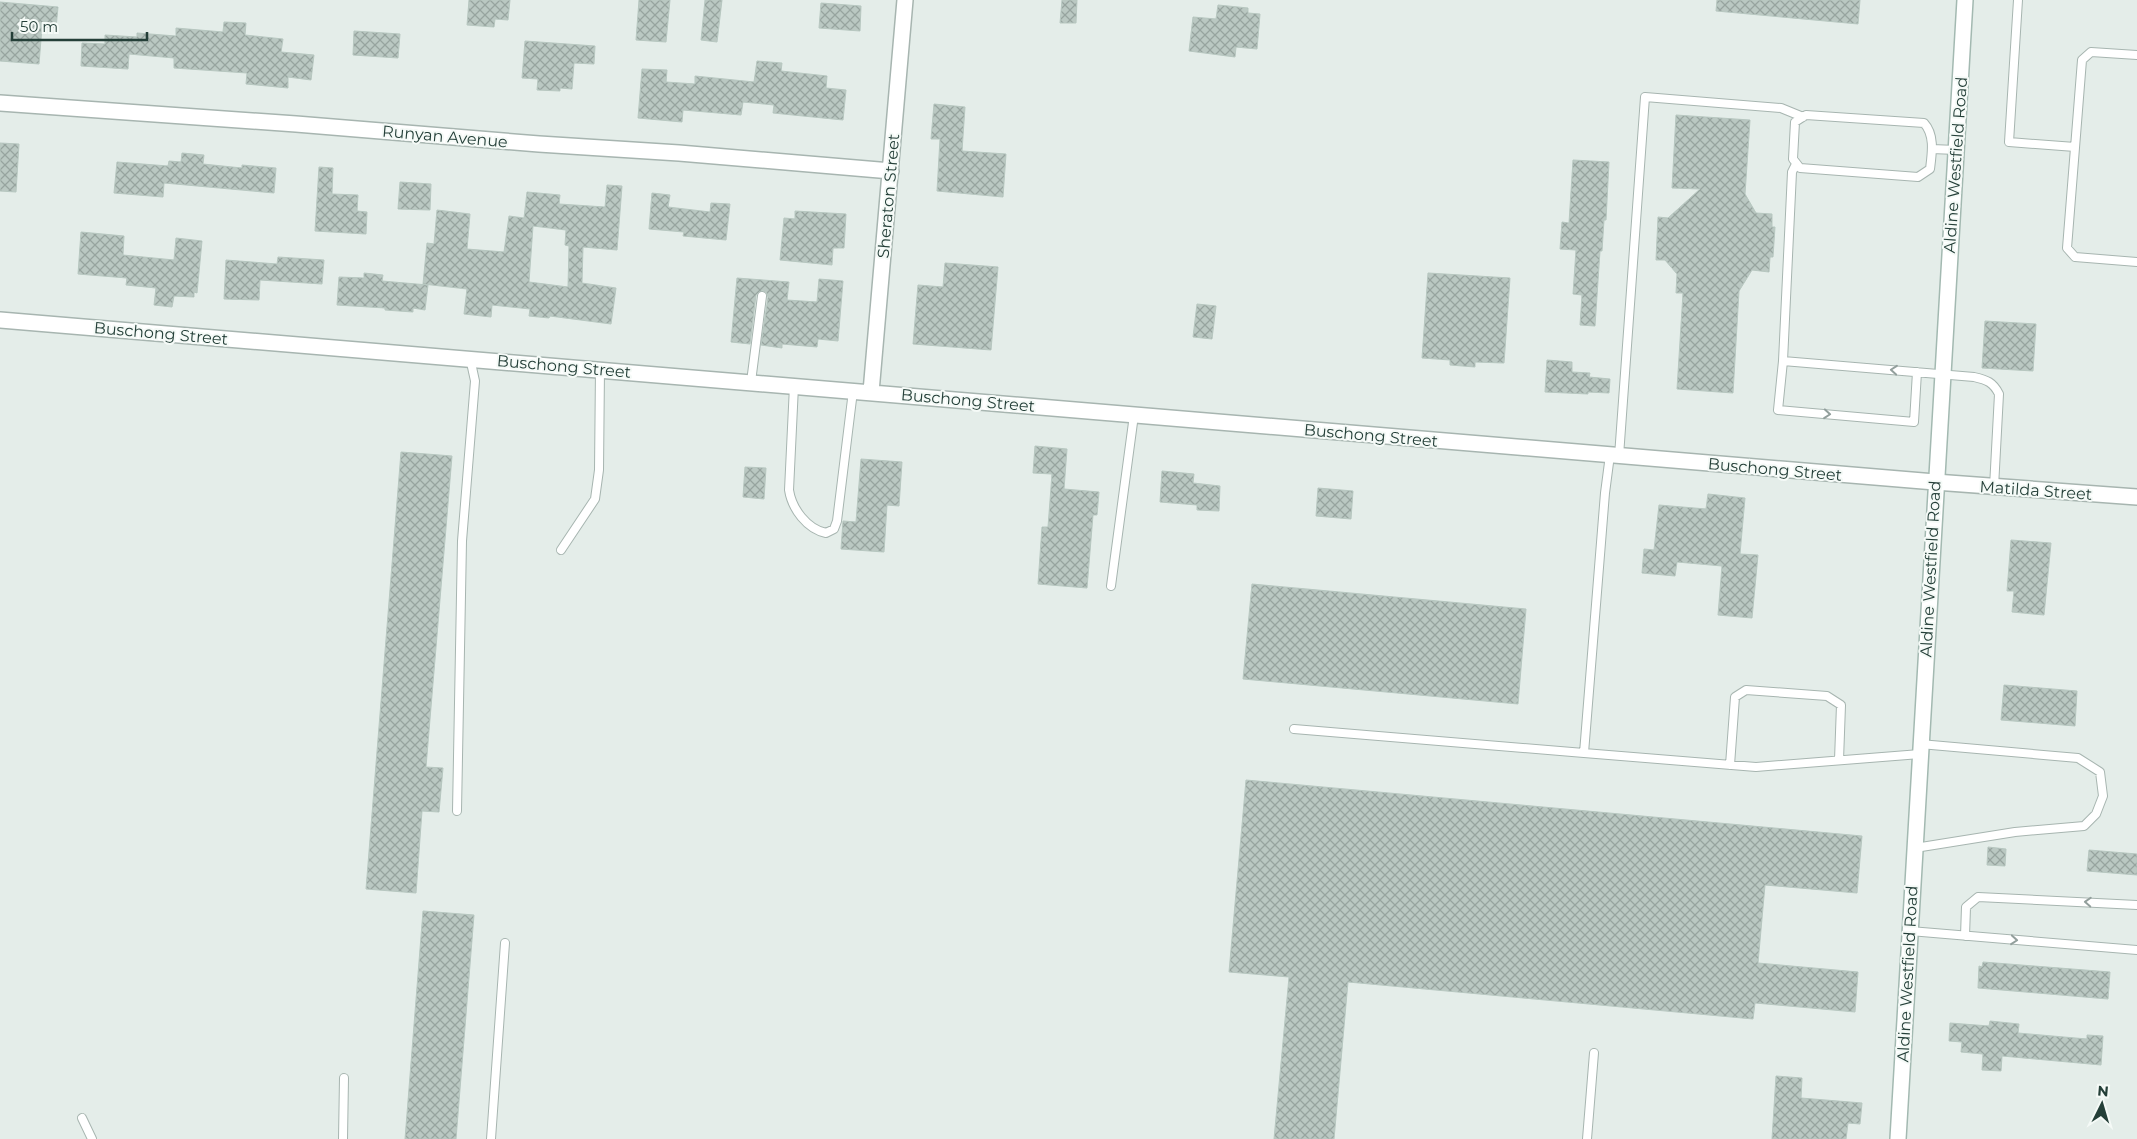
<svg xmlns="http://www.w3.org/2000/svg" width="2137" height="1139" font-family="Montserrat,sans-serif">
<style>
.building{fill:url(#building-cross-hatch);stroke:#b7c7c0;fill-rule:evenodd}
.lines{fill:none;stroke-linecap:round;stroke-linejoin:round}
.service-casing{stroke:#a7b5b0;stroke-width:10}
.minor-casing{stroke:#a7b5b0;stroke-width:18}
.secondary-casing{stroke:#a3b9b1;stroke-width:18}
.service{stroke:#fff;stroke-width:8}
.minor{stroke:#fff;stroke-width:15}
.secondary{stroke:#fff;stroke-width:15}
.oneway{stroke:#929f9c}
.labels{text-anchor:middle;stroke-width:4;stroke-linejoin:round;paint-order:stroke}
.street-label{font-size:16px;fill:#243f38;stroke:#f5faf7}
</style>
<defs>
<pattern id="building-cross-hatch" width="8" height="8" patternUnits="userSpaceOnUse" patternTransform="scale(1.25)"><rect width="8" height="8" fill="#bac8c2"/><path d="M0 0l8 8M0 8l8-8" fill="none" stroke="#97a49f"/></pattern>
</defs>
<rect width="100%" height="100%" fill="#e4ede9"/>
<path class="building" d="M469 0H510L508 20 495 19 494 27 467 25Z
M639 0H670L666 42 636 40Z
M705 0H722L717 42 701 40Z
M1062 0H1077L1076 23H1060Z
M1717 0H1860L1858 24 1716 11Z
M0 2 58 7 56 28 42 27 39 64 0 61Z
M821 3 861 6 860 31 819 28Z
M1218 5 1248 8V13L1260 14 1257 49 1236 47 1235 57 1189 51 1193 17 1216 19Z
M224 22 246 23 245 35 283 39 281 52 314 55 311 80 288 77V88L246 84 247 73 174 68V58L129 54 128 69 81 66 82 43 105 44V35L137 37V33L176 36V28L223 32Z
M354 31 400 34 398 58 353 55Z
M525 41 595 46 594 64 574 63 572 89 560 88V91L537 90 538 79 522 78Z
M757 61 782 63 781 71 827 76 826 88 846 90 843 120 773 113 774 105 743 102 741 115 683 110 682 122 638 118 642 69 667 70 666 82 695 84V76L754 82Z
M934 104 965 107 962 151 1006 154 1003 197 937 191 940 139H931Z
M1676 115 1750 120 1745 194 1756 213 1772 214V227H1775L1773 257H1770L1769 272 1752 270 1739 291 1733 393 1677 389 1683 293H1676L1677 274 1665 260H1656L1658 217 1668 218 1700 189 1672 188Z
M0 143 19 144 16 192 0 191Z
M182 153 204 155 203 164 242 168V165L276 168 274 193 164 183 163 197 114 193 117 162 168 166 169 161 181 162Z
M1573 160 1609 162 1606 220H1604L1602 251H1600L1595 326 1580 325 1582 295 1573 294 1576 250 1560 249 1562 222 1569 223Z
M319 167 333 168 332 194 358 195 357 211 367 212 366 234 315 231Z
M400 182 431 184 430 210 398 209Z
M607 185 622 186 617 250 583 247 582 283 616 288 611 324 550 316 549 318 529 316 530 309 492 305 491 317 464 314 467 289 423 284 427 243 434 244 437 210 470 214 467 249 504 252 509 216 524 218 527 192 560 195 559 204 605 207ZM533 226 566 230 565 245 569 246 568 287 529 282Z
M652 193 670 195 668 207 710 212 711 203 730 204 726 240 683 236 684 232 649 229Z
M795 211 846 214 844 248H833L832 265 780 260 784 218 795 219Z
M81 232 124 236 123 255 174 260 176 238 202 241 197 293 194 292V297L174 296 172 307 154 305 156 288 126 285 127 278 78 274Z
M278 257 324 260 322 284 260 280 259 300 224 299 226 260 277 264Z
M945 263 998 267 991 350 913 344 918 285 943 287Z
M364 273 383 275 382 281 428 285 425 310 413 308V312L385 310V308L337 305 339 277 364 278Z
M1428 273 1510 278 1504 363 1475 362V367L1450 365V360L1422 358Z
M737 278 789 282 787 300 817 302 819 279 843 281 838 341 818 339 817 347 782 344V348L761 345 768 297 766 292 762 290 756 295 750 344 731 342Z
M1197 304 1216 306 1212 339 1193 337Z
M1985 321 2036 324 2033 371 1982 368Z
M1547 360 1572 362V372L1590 373 1589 377 1610 379 1609 393 1588 392V394L1545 392Z
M1035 446 1067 449 1064 489 1099 492 1097 515H1093L1087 588 1038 584 1042 527H1048L1052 474 1033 473Z
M401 452 452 456 426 767 443 768 439 812 422 811 416 893 366 889Z
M861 459 902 462 899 506 887 505 884 552 841 549 843 521 856 522Z
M745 467 766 468 764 499 743 497Z
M1162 471 1194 474 1193 483 1220 486 1219 511 1197 510V505L1160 502Z
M1318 488 1353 491 1351 519 1316 516Z
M1708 494 1745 498 1740 554 1758 555 1752 618 1718 615 1722 566 1677 562 1675 576 1642 573 1644 549 1654 550 1659 505 1706 509Z
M2011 540 2051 543 2044 615 2012 612 2014 591H2007Z
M1252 584 1526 609 1518 704 1243 679Z
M2004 685 2077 691 2075 726 2001 720Z
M1246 780 1862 836 1857 893 1765 885 1758 963 1858 972 1855 1012 1755 1003 1753 1019 1348 982 1334 1139H1274L1289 977 1229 972Z
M1988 847 2006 849 2005 866 1987 865Z
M2089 850 2137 854V875L2087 871Z
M423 911 474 915 456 1139H405Z
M1983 962 2110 972 2108 999 1978 988 1979 966 1982 967Z
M1990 1021 2019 1024 2018 1033 2087 1039V1035L2103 1036 2101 1065 2002 1056 2001 1071 1982 1070 1983 1054 1961 1052 1962 1042 1949 1041 1950 1023 1989 1026Z
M1776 1076 1802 1078 1801 1098 1862 1103 1860 1124 1848 1123 1846 1139H1772Z"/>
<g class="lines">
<g class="service-casing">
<path id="service" d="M2018 0 2009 142 2075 147
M2137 55 2091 52 2082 60 2067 248 2075 257 2137 262
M1806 115 1924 123C1935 135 1932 153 1930 169L1918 177 1800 168 1793 159 1795 122Z
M1932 149 1956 150
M1796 164 1792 172 1783 361 1778 410 1914 422 1917 372
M1783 361 1974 377C1987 380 1993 382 1999 394L1994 487
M751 382 762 296
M794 386 789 490C792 509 807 529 826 533L834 529 837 521 853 391
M1610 455 1605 493 1584 753 1756 767 1920 754
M1619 456 1645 97 1781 108 1803 117
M561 550 595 499 599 470 600 369
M1111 586 1134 415
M1294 729 1584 753
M1730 765 1735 697 1746 690 1827 696 1841 705 1839 760
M457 811 462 541 475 381 470 358
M1915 848 2015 832 2084 826 2096 814 2103 796 2100 772 2078 758 1920 744
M1910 931 2137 950
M1965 936 1966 907 1978 897 2137 905
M82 1118 92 1139
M343 1139 344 1078
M491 1139 505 943
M1587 1139 1594 1053"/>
</g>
<g class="minor-casing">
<path id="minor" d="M0 103 296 124 539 144 679 153 891 171
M0 320 1935 482 2137 497
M871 392 905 0"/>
</g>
<g class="secondary-casing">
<path id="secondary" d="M1898 1139 1965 0"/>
</g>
<use href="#service" class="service"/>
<use href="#minor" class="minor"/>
<use href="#secondary" class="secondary"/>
</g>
<defs><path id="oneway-chevron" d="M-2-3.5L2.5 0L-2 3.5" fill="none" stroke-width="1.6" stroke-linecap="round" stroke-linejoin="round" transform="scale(1.25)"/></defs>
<g class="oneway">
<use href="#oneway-chevron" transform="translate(1894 370) rotate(-175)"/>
<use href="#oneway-chevron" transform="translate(1827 414) rotate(5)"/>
<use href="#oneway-chevron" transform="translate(2088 902) rotate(-177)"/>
<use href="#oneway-chevron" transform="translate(2014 940) rotate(5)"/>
</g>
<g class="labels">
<g class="street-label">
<text transform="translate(445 136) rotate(5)" y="6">Runyan Avenue</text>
<text transform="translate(1955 165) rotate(-86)" y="6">Aldine Westfield Road</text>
<text transform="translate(888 196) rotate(-85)" y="6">Sheraton Street</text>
<text transform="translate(161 333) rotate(5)" y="6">Buschong Street</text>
<text transform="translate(564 366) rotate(5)" y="6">Buschong Street</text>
<text transform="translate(968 400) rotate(5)" y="6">Buschong Street</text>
<text transform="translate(1371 435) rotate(5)" y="6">Buschong Street</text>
<text transform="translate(1775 469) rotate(5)" y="6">Buschong Street</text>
<text transform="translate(2036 490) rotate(4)" y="6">Matilda Street</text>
<text transform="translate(1930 569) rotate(-87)" y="6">Aldine Westfield Road</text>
<text transform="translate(1907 974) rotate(-87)" y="6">Aldine Westfield Road</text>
</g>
</g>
<g transform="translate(2102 1104) rotate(5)" stroke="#f5faf7" stroke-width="4" paint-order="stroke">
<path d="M0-4L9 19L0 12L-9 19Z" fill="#243f38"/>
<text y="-8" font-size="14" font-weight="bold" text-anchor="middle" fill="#243f38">N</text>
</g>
<path d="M12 32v8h135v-8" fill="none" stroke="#243f38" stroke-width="2.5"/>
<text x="20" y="32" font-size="15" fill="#243f38" stroke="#f5faf7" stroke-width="4" paint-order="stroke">50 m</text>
</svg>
